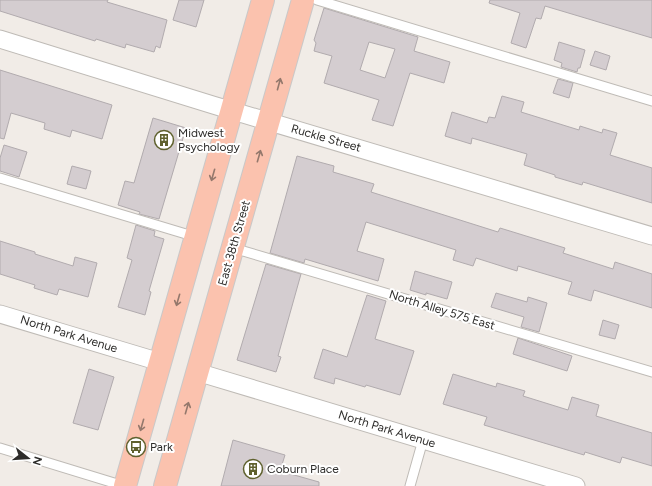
<svg xmlns="http://www.w3.org/2000/svg" width="652" height="486" font-family="Figtree,sans-serif">
<style>
.building{fill:#d4cdd0;stroke:#b1abae;fill-rule:evenodd}
.lines{fill:none;stroke-linecap:round;stroke-linejoin:round}
.lane-casing{stroke:#bfbbb6;stroke-width:11}
.street-casing{stroke:#bfbbb6;stroke-width:19}
.primary-casing{stroke:#c9c8c8;stroke-width:24}
.lane{stroke:#fff;stroke-width:9}
.street{stroke:#fff;stroke-width:17}
.primary{stroke:#fbc2ae;stroke-width:22}
.oneway{stroke:#94786c}
.labels{text-anchor:middle;stroke-width:4;stroke-linejoin:round;paint-order:stroke}
.poi-label{font-size:12px;fill:#2e2d2b;stroke:#fff;text-anchor:start}
.street-label{font-size:12px;fill:#2e2d2b;stroke:#fff}
</style>
<rect width="100%" height="100%" fill="#f1ece7"/>
<path class="building" d="M0 0H108L107 2 167 20 160 48 156 46 154 52 126 44 125 48 96 39 95 41 0 11Z
M179 0H204L196 27 173 20Z
M490 0H652V38L545 6 541 19 536 18 526 48 511 43 520 13 489 3Z
M324 8 418 37 414 51 450 62 444 83 410 73 393 126 372 120 379 100 324 83 332 56 314 51 316 43 314 40ZM369 42 395 49 385 78 360 70Z
M559 42 585 50 580 68H578L577 72 561 67 562 63 554 60Z
M595 51 610 56 606 70 590 65Z
M0 70 112 105 102 139 72 130 70 137 44 129 45 123 11 113 4 139 0 138Z
M558 79 573 83 569 98 553 93Z
M502 96 524 102 521 112 579 130 580 126 602 133 603 129 617 133 610 155 652 168V203L583 182 582 185 555 177V175L524 165 527 154 472 138 471 144 445 136 452 112 487 123 489 117 495 118Z
M153 118 186 128 159 219 139 214 140 212 118 205 125 181 134 183Z
M4 145 27 152 19 177 0 171V158Z
M297 156 334 166 333 172 374 184 371 192 498 232 500 228 565 248 563 253 613 269 615 262 652 274V308L594 290 591 301 568 294 572 282 518 266 517 271 476 258 473 266 453 260 456 250 366 222 357 251 384 259 378 281 305 259 304 263 270 253Z
M72 166 91 171 86 189 67 184Z
M136 225 155 231 154 236 164 239 149 291 151 292 145 315 118 307 132 260 127 258Z
M0 241 35 252V254L73 266 75 257 97 263 88 297 59 289 57 295 34 288 35 285 0 274Z
M266 264 301 274 278 356 281 357 276 372 237 360Z
M415 271 452 282 447 299 426 293V295L410 290Z
M496 293 527 302 528 297 547 303 539 332 521 327 524 317 491 307Z
M367 295 386 301 375 339 414 351 400 395 366 385 365 387 335 378 334 384 314 378 323 349 347 357Z
M603 320 619 325 615 339 599 335Z
M518 338 572 356 567 371 513 354Z
M89 369 114 377 98 430 73 423Z
M453 374 496 387 497 383 525 391 523 396 568 410 572 397 599 405 596 416 652 433V466L622 457 620 463 585 452 584 455 484 425 487 417 443 404Z
M233 440 285 455 280 471 319 482V486H221Z"/>
<g class="lines">
<g class="lane-casing">
<path id="lane" d="M317 0 652 101
M0 178 196 237
M233 248 652 372
M0 448 124 486
M410 486 423 440"/>
</g>
<g class="street-casing">
<path id="street" d="M0 39 213 105 652 236
M0 314 160 362
M197 372 576 486"/>
</g>
<g class="primary-casing">
<path id="primary" d="M125 486 263 0
M165 486 303 0"/>
</g>
<use href="#lane" class="lane"/>
<use href="#street" class="street"/>
<use href="#primary" class="primary"/>
</g>
<defs><path id="oneway-shaft" d="M-6 0H5M1.5-3L5.5 0L1.5 3" fill="none" stroke-width="1.6" stroke-linecap="round" stroke-linejoin="round"/></defs>
<g class="oneway">
<use href="#oneway-shaft" transform="translate(279 84) rotate(-75)"/>
<use href="#oneway-shaft" transform="translate(259 156) rotate(-74)"/>
<use href="#oneway-shaft" transform="translate(213 175) rotate(106)"/>
<use href="#oneway-shaft" transform="translate(178 300) rotate(106)"/>
<use href="#oneway-shaft" transform="translate(187 408) rotate(-74)"/>
<use href="#oneway-shaft" transform="translate(142 425) rotate(106)"/>
</g>
<defs>
<g id="building-ring" transform="scale(1)"><circle r="9.5" fill="#fff" stroke="#5f612e" stroke-width="1.5"/><path d="M-4-6H4V6H1V3H-1V6H-4ZM-2.5-4.3h1.7v1.8h-1.7ZM.8-4.3h1.7v1.8H.8ZM-2.5-1h1.7V.8h-1.7ZM.8-1h1.7V.8H.8Z" fill="#5f612e"/></g>
<g id="bus-ring" transform="scale(1)"><circle r="9.5" fill="#fff" stroke="#5f612e" stroke-width="1.5"/><path d="M-5-6H5V4H4V6H2V4H-2V6H-4V4H-5ZM-3.5-4V0h7V-4ZM-3.5 1.2v1.5H-2V1.2ZM2 1.2v1.5H3.5V1.2Z" fill="#5f612e"/></g>
</defs>
<g fill-rule="evenodd">
<use href="#building-ring" x="164" y="140"/>
<use href="#bus-ring" x="136" y="447"/>
<use href="#building-ring" x="253" y="469"/>
</g>
<g class="labels">
<g class="poi-label">
<text x="178" y="137">Midwest<tspan x="178" dy="14">Psychology</tspan></text>
<text x="150" y="451">Park</text>
<text x="267" y="473">Coburn Place</text>
</g>
<g class="street-label">
<text transform="translate(326 138) rotate(16)" y="4">Ruckle Street</text>
<text transform="translate(234 243) rotate(-74)" y="4">East 38th Street</text>
<text transform="translate(442 310) rotate(17)" y="4">North Alley 575 East</text>
<text transform="translate(69 334) rotate(17)" y="4">North Park Avenue</text>
<text transform="translate(387 429) rotate(17)" y="4">North Park Avenue</text>
</g>
</g>
<g transform="translate(28 458) rotate(107)" stroke="#ffffff" stroke-width="3" paint-order="stroke">
<path d="M0-3L7 15L0 10L-7 15Z" fill="#2e2d2b"/>
<text y="-6" font-size="11" font-weight="bold" text-anchor="middle" fill="#2e2d2b">N</text>
</g>
</svg>
